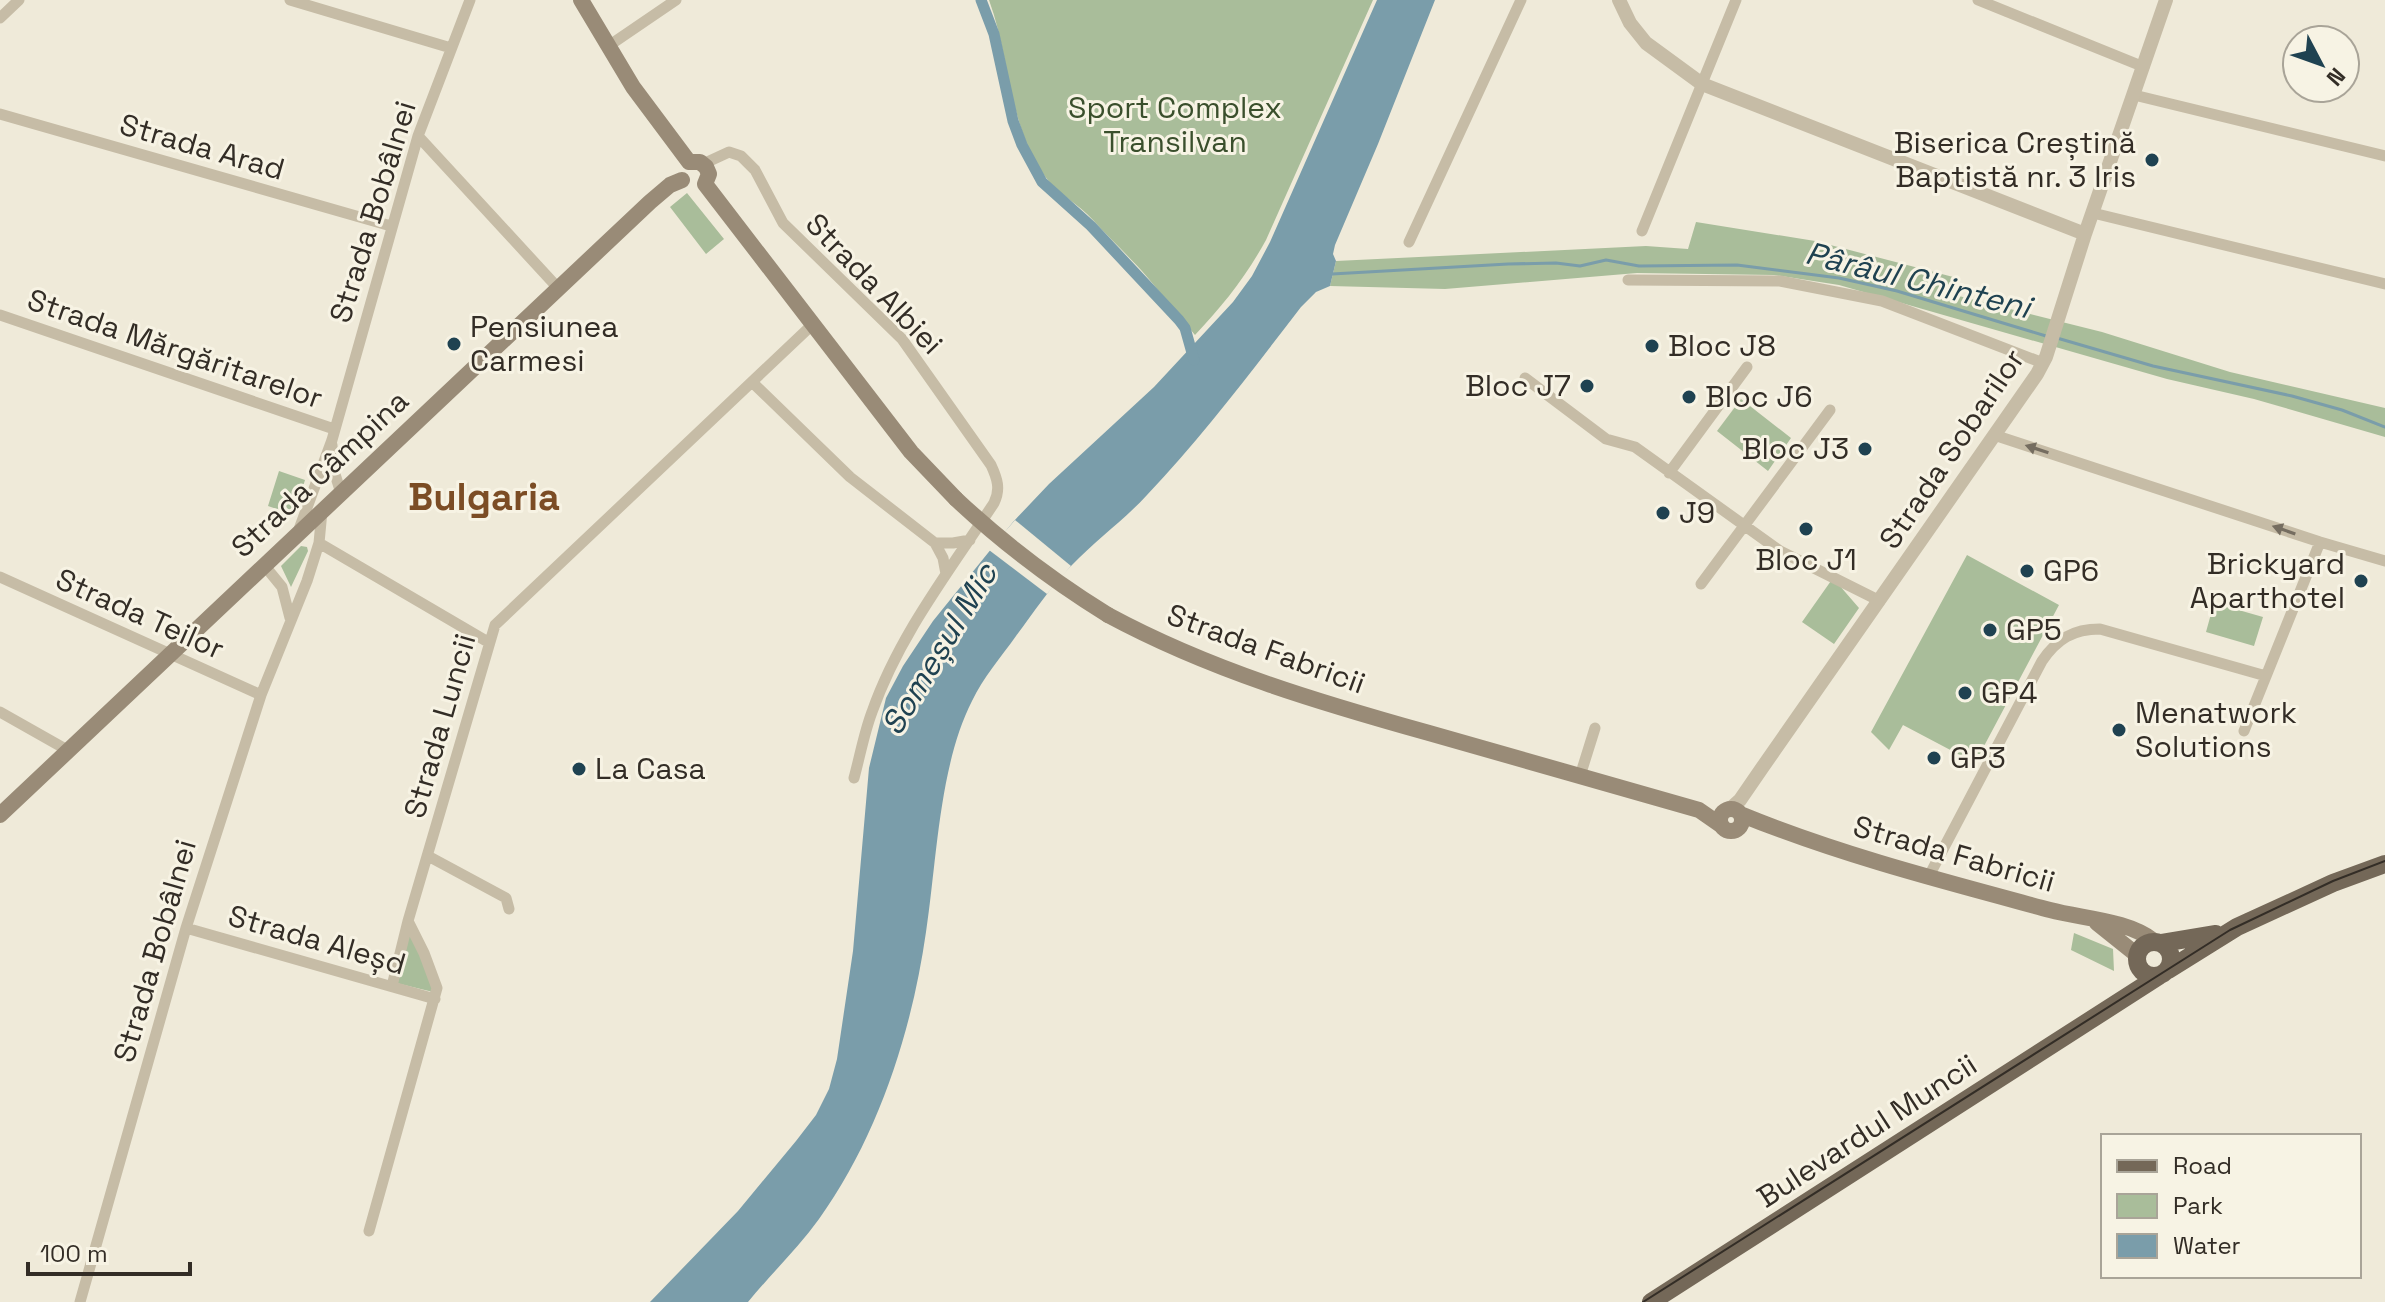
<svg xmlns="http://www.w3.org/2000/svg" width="2385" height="1302" font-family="'Space Grotesk',sans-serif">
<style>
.green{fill:#a9bd9a}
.water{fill:#7a9daa}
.pier{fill:#efead9}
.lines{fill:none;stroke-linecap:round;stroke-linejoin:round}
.stream{stroke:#7a9daa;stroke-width:3}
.canal{stroke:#7a9daa;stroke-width:11}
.minor{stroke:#c6bca6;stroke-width:11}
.tertiary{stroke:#c6bca6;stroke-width:14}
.secondary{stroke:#998b77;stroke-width:16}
.primary{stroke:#746858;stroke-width:18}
.tram{stroke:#332d26;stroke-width:2}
.secondary-bridge{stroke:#998b77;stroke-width:16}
.oneway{fill:#756d60}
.poi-dot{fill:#1f4251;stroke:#f7f3e4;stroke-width:3}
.labels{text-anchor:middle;stroke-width:6;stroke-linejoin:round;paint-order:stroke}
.park-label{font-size:30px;fill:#3a4f2c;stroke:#f7f3e4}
.poi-label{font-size:30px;fill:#332d26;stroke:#f7f3e4;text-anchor:start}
.street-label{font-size:30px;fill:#332d26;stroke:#f7f3e4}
.water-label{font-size:32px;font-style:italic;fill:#1f4251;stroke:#f7f3e4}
.district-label{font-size:38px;font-weight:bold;fill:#7c4d25;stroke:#f7f3e4}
</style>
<rect width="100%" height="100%" fill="#efead9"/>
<path class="green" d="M989 0H1373L1266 240C1245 278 1224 304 1195 335 1179 316 1164 297 1148 278 1131 258 1111 240 1093 220 1079 204 1056 193 1044 175 1008 124 1010 57 989 0Z
M687 193 724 239 706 254 670 207Z
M1696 222 1815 241 1957 278 1955 295 2102 332 2230 372 2385 408V437L2254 399 2167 379 1839 285 1774 275 1637 273 1445 289 1330 286 1336 261 1646 246 1688 249Z
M1741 399 1791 438 1768 471 1717 431Z
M279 471 305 480 294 515 268 506Z
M301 546 307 547 308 551 291 587 281 566Z
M1967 555 2059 605 1975 763 1903 725 1889 750 1871 732Z
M1833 578 1859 608 1834 644 1802 622Z
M2214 603 2263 617 2254 646 2206 632Z
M409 931 433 980V992L396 983Z
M2074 933 2113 949 2114 971 2071 950Z"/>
<path class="water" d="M1377 0H1435L1378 144 1335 245 1333 254 1336 261 1330 286 1316 292 1301 307C1251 372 1203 436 1147 495 1124 520 1096 540 1072 565 1051 586 1034 612 1016 636 1001 657 983 678 972 701 939 766 937 860 926 932 912 1031 878 1137 819 1219 798 1248 771 1274 748 1302H650L738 1211 796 1141 816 1115 829 1089 837 1059 853 951 869 768 886 698 903 666 933 621 1013 522 1049 484 1154 387 1233 302 1252 276 1270 242Z"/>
<path class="pier" d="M1015 520 1071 566 1047 594 989 550Z"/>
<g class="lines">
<path class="stream" d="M1332 274 1508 264 1556 263 1580 266 1606 260 1639 266 1737 265 1839 278 1897 291 2046 336
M2057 338 2153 366 2292 396 2342 410 2385 427"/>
<path class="canal" d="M981 0 994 34 1013 121 1022 145 1042 182 1091 226 1179 320 1185 328 1194 360"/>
<path class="minor" d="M290 0 451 48
M1978 0 2144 67
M0 18 19 0
M607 47 676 0
M2134 95 2385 156
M0 114 391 226
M418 136 558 288
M703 164 729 152 741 156 755 170 783 223 902 339 991 465C997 478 1001 489 994 503 950 570 899 635 872 712 864 733 860 756 854 778
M2093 213 2385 284
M1642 231 1736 0
M1409 242 1521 0
M1628 280 1780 281 1882 301 2043 363
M0 315 334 429
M1525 378 1606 439 1635 447 1780 551 1880 601
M752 382 850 477 935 543 943 558 946 574
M1994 435 2320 542 2385 561
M332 445 333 468 341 493
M1669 473 1747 367
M298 532 332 440 418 136 470 0
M319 543 488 642
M935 543H953L970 540
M264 565 282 587 290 618
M0 577 261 695
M1701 584 1830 410
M0 712 69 751
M2244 731 2320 542
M1580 776 1595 728
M428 856 506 898 509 909
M1929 876 2042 661C2057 639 2073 629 2100 629L2266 676
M186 928 435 999
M392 986 408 921 495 625 813 324
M369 1231 437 988 424 953 408 921
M80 1302 186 928 261 695 307 581 319 543 322 511"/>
<path class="tertiary" d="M1619 0 1630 23 1646 43 1702 84 2085 234
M1730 809 1740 800 1762 768 2037 374 2046 357 2085 234 2166 0"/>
<path class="secondary" d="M581 0 633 87 689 162
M689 162H700L706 167 709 174 705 184
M705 184 911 452 956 499
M1108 615C1210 670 1318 702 1429 733 1519 759 1609 784 1699 810L1722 826
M1720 820a11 11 0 1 1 22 0a11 11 0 1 1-22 0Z
M1740 814C1840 855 1946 882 2050 910 2084 919 2127 920 2154 941
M0 815 650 202 670 185 682 180
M2097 923 2137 955"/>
<path class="primary" d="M2137 959a17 17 0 1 1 34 0a17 17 0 1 1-34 0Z
M2162 943 2216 934
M2168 970 2237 927 2333 883 2385 864
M1651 1302 2159 976"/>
<path class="tram" d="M1643 1302 2230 930 2333 881 2385 861"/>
<path class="secondary-bridge" d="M956 499C1003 543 1053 581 1108 615"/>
</g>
<defs><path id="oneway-solid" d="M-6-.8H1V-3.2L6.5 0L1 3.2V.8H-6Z" transform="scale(2)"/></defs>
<g class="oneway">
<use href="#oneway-solid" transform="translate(2037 449) rotate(-162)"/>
<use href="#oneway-solid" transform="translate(2284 530) rotate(-161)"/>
</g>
<g class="poi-dot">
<circle cx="2152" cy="160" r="8"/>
<circle cx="454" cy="344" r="8"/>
<circle cx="1652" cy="346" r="8"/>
<circle cx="1587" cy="386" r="8"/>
<circle cx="1689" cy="397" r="8"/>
<circle cx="1865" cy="449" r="8"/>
<circle cx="1663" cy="513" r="8"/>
<circle cx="1806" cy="529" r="8"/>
<circle cx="2027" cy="571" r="8"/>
<circle cx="2361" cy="581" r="8"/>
<circle cx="1990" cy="630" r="8"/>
<circle cx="1965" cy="693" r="8"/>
<circle cx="2119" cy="730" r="8"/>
<circle cx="1934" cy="758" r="8"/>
<circle cx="579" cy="769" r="8"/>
</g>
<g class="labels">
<g class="park-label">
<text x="1175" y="118">Sport Complex<tspan x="1175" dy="34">Transilvan</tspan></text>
</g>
<g class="poi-label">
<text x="2136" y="153" text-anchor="end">Biserica Creștină<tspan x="2136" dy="34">Baptistă nr. 3 Iris</tspan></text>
<text x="470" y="337">Pensiunea<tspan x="470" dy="34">Carmesi</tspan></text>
<text x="1668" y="356">Bloc J8</text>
<text x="1571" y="396" text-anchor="end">Bloc J7</text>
<text x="1705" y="407">Bloc J6</text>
<text x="1849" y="459" text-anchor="end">Bloc J3</text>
<text x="1679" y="523">J9</text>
<text x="1806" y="570" text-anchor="middle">Bloc J1</text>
<text x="2345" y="574" text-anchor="end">Brickyard<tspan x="2345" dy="34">Aparthotel</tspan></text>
<text x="2043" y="581">GP6</text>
<text x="2006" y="640">GP5</text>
<text x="1981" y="703">GP4</text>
<text x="2135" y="723">Menatwork<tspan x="2135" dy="34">Solutions</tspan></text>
<text x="1950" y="768">GP3</text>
<text x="595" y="779">La Casa</text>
</g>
<g class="street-label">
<text transform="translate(202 147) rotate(16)" y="10">Strada Arad</text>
<text transform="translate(373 212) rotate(-73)" y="10">Strada Bobâlnei</text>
<text transform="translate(874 284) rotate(46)" y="10">Strada Albiei</text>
<text transform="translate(175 349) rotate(19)" y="10">Strada Mărgăritarelor</text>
<text transform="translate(1952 449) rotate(-56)" y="10">Strada Sobarilor</text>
<text transform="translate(320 474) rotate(-43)" y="10">Strada Câmpina</text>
<text transform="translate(140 614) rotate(24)" y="10">Strada Teilor</text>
<text transform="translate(1266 649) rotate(20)" y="10">Strada Fabricii</text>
<text transform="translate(440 726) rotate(-74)" y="10">Strada Luncii</text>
<text transform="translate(1954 854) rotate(16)" y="10">Strada Fabricii</text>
<text transform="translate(317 940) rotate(16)" y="10">Strada Aleșd</text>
<text transform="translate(155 951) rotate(-74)" y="10">Strada Bobâlnei</text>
<text transform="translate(1867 1131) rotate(-33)" y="10">Bulevardul Muncii</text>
</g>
<g class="water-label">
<text transform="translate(1918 280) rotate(14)" y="11">Pârâul Chinteni</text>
<text transform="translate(939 649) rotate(-59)" y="11">Someșul Mic</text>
</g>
<g class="district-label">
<text x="484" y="510">Bulgaria</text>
</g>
</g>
<rect x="2101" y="1134" width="260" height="144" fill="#f7f3e4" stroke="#a9a498" stroke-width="2"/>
<rect x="2117" y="1160" width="40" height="12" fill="#746858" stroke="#a9a498" stroke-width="2"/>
<text x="2173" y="1174" font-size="24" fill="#332d26">Road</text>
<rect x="2117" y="1194" width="40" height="24" fill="#a9bd9a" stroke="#a9a498" stroke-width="2"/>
<text x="2173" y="1214" font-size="24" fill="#332d26">Park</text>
<rect x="2117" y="1234" width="40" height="24" fill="#7a9daa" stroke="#a9a498" stroke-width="2"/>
<text x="2173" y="1254" font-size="24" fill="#332d26">Water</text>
<g transform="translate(2321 64) rotate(131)"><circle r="38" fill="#f7f3e4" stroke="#a9a498" stroke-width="2"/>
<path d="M0-6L14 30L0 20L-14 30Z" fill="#1f4251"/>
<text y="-12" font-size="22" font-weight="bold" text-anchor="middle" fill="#332d26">N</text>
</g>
<path d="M28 1262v12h162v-12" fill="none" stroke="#332d26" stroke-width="4"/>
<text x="40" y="1262" font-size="24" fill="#332d26" stroke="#f7f3e4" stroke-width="6" paint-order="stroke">100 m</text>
</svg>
